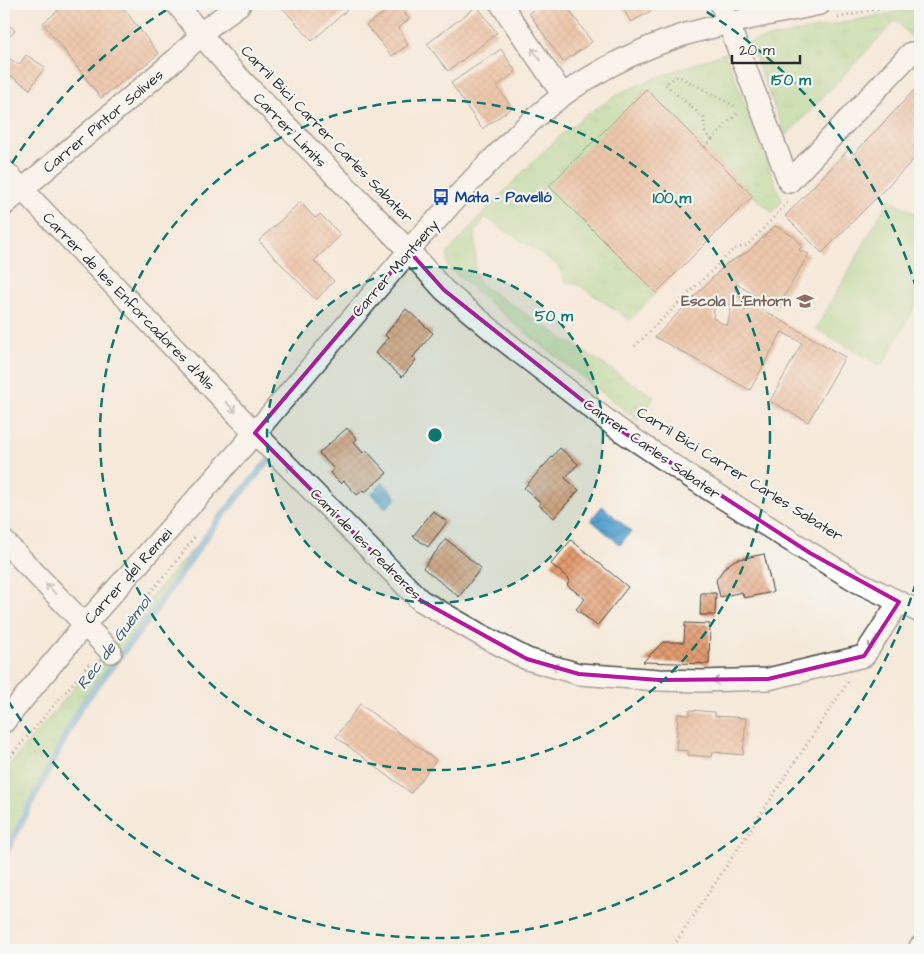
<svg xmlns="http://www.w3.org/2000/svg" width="924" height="954" font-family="'Architects Daughter',sans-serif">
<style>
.green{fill:#9dd486;stroke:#648058}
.park{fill:url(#park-tufts);stroke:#648058}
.water{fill:url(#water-waves);stroke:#42667e}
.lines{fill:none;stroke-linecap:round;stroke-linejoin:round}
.stream{stroke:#58a2d0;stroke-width:7}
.building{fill:url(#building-cross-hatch);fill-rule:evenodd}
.street-casing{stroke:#494845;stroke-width:24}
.path{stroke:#494845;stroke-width:3;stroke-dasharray:1 4;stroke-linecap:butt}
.street{stroke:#fff;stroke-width:21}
.oneway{stroke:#a0a0a0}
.marked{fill:none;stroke:#b5179e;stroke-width:4;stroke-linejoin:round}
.ring{fill:none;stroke:#0f766e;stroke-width:2.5;stroke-dasharray:9 6}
.labels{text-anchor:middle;stroke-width:4.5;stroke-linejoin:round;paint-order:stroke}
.street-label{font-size:15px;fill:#2b2b2b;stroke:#f6f6f2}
.transit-label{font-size:15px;font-weight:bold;fill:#164399;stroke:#f6f6f2;text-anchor:start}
.education-label{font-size:15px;font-weight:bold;fill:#785e54;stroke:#f6f6f2;text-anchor:end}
.water-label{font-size:16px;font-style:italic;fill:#3d5b6d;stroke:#f6f6f2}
.centre{fill:#0f766e;stroke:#f6f6f2;stroke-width:2.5}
.ring-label{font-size:15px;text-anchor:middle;font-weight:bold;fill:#0f766e;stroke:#f6f6f2;stroke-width:4.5;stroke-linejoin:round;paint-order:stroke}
</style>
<defs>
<pattern id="park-tufts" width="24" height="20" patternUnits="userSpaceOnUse" patternTransform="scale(1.25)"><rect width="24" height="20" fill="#9dd486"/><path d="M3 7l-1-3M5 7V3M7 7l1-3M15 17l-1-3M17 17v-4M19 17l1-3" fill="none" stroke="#87b674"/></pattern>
<pattern id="water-waves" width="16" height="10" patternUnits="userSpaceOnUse" patternTransform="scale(1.25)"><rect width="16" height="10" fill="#58a2d0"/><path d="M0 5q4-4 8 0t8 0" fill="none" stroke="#4984a9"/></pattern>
<pattern id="building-cross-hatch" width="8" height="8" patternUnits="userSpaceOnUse" patternTransform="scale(1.25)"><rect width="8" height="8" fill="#e49c70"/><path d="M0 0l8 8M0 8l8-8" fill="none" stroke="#b97f5c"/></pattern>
</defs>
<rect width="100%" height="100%" fill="#f6f6f2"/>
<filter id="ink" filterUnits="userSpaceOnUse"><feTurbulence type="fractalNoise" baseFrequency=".02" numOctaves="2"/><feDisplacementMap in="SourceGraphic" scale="10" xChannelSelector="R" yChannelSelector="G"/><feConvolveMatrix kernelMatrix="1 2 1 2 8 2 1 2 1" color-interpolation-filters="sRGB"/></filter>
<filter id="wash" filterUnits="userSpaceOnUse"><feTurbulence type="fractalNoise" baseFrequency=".0096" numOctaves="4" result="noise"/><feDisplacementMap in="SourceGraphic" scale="20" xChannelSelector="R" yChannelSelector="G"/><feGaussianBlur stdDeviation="1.12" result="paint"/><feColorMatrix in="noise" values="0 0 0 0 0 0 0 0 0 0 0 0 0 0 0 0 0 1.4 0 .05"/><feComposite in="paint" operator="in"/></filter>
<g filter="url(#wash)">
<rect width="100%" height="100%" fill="#f5eada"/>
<path class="green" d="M889 199 920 216V297L882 366 816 329Z"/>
<path class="park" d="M920 7V47L896 20 786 136 749 42Z
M725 53 782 201 772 212 753 196 646 89 549 186 656 293 630 320 581 286 565 281 558 265 485 217 475 232V271L478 283 654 397 639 421C574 371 509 321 447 266L448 253 487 209 525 170 560 136 583 117 622 92 658 77Z
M215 524 151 616 81 706 4 856V771L158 589Z"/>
<path class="water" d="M383 482 397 498 386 508 371 494Z
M602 506 631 531 620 545 591 520Z"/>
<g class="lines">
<path class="stream" d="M4 856 81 706 151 616 215 524 268 461"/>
</g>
<g id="blocks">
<path class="building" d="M54 4H120L159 54 101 98 43 23 59 10Z
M279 4H341L347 10 312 41Z
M397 4H398L409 19 399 28 408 45 392 56 366 25Z
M541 4H565L592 42 563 62 529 13Z
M620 4H664L631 22Z
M477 6 497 33 448 71 427 44Z
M4 20 15 31 5 41 4 40Z
M501 49 516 72 497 86 512 108 482 129 451 83Z
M4 55 19 65 26 55 45 67 30 89 11 76 4 86Z
M920 84V153L822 253 785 216 849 149 854 154Z
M646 89 753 196 656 293 549 186Z
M300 202 315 218 320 214 341 235 314 261 334 281 316 300 259 241Z
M775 226 795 237 802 245 799 250 809 254 777 308 736 284 735 294 845 357 808 422 770 401 802 343 782 332 750 390 655 337 726 264 749 251ZM715 302 732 305 727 326 713 318Z
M406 309 433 333 413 357 416 360 402 377 375 353 388 338 385 335Z
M347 428 357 439 354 442 363 453 366 450 387 473 365 492 363 490 357 495 344 481 341 484 330 473 334 469 319 453Z
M560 448 578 464 565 478 579 490 554 518 539 505 541 503 524 488Z
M433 511 447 522 428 547 413 536Z
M446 539 481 568 459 597 423 568Z
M571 540 628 587 597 626 576 609 585 599 567 585 570 580 551 564Z
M764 554 773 592 744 598 742 592 720 597 716 580 725 567 735 560Z
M701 593H716L715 615H700Z
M685 623 710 624 709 664 643 662 663 642H684Z
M360 704 436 760 411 793 336 737Z
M690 710 715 712V716L746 718 743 755 713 752 712 757 688 755V751L676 750 678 714 690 715Z"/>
</g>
</g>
<g filter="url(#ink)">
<use href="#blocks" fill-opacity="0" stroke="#494845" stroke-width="1"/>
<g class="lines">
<g class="street-casing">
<path id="street" d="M177 4 201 35 229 67 409 251 444 290 506 342 617 428 707 488 810 553 858 582 920 612
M501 4 563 95
M721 4 789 182 911 53
M4 170 255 433 420 600 479 634 527 659 579 674 659 680 702 681 768 679 864 656 899 602
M4 205 175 60 209 27 240 4
M4 541 111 652
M4 722 85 624 255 433 409 251C416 240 425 232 434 223 450 205 465 187 482 170 513 138 546 104 584 81 614 62 647 47 680 36 726 22 773 14 820 4
M919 950 920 947"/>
</g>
<path class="path" d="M838 18 896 4
M712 140 704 131V118L665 84 678 76 738 108
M705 147 739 111
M635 346 734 249 748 245 788 202
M118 631 175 563 196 535
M4 764 91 662
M671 950 848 682"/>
<use href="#street" class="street"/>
</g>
<defs><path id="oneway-shaft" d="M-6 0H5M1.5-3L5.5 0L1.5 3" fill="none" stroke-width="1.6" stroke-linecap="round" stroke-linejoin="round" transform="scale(1.25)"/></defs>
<g class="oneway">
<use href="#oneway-shaft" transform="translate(536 54) rotate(-125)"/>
<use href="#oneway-shaft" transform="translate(231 407) rotate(46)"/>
<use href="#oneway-shaft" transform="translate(292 470) rotate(-135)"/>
<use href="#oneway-shaft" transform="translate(51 589) rotate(-134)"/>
<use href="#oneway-shaft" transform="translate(873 643) rotate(123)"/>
<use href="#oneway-shaft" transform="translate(559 668) rotate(-164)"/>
<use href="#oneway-shaft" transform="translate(720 681) rotate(178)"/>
</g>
</g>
<path d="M0 0H924V954H0ZM409 251 444 290 617 428 810 553 899 602 864 656 768 679 659 680 579 674 527 659 420 600 255 433Z" fill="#f5eada" fill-opacity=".55" fill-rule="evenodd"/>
<path class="marked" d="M409 251 444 290 617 428 810 553 899 602 864 656 768 679 659 680 579 674 527 659 420 600 255 433Z"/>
<circle cx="435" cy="435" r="168" fill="#0f766e" fill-opacity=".12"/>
<g class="ring">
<circle cx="435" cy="435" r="168"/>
<circle cx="435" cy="435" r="335"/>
<path d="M920 569A503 503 0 0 1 4 694M4 176A503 503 0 0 1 176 4M694 4A503 503 0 0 1 920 301"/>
</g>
<defs>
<g id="bus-bare" transform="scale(1.35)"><path d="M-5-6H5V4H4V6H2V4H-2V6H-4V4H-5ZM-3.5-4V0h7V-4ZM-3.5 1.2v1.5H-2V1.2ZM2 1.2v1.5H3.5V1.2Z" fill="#1a4fb4" stroke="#f6f6f2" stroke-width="2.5" paint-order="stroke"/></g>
<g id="school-bare" transform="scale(1.35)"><path d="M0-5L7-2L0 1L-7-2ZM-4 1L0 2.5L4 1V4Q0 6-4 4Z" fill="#8d6e63" stroke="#f6f6f2" stroke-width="2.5" paint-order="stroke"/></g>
</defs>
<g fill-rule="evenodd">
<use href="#bus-bare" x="441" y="197"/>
<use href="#school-bare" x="805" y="301"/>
</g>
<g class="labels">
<g class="street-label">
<text transform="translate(103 121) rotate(-40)" y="5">Carrer Pintor Solives</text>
<text transform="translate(290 130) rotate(46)" y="5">Carrer Límits</text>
<text transform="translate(327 134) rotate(46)" y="5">Carril Bici Carrer Carles Sabater</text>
<text transform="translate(395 268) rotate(-49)" y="5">Carrer Montseny</text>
<text transform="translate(129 301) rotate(46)" y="5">Carrer de les Enforcadores d'Alls</text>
<text transform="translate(652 449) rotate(35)" y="5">Carrer Carles Sabater</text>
<text transform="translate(740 474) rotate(32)" y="5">Carril Bici Carrer Carles Sabater</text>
<text transform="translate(366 544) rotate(45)" y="5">Camí de les Pedreres</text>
<text transform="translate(128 576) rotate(-48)" y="5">Carrer del Remei</text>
</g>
<g class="transit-label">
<text x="455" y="202">Mata - Pavelló</text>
</g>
<g class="education-label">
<text x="791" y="306">Escola L'Entorn</text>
</g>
<g class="water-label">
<text transform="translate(113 642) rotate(-53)" y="6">Rec de Guèmol</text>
</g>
</g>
<circle cx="435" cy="435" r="8" class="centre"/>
<g class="ring-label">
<text x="791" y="85">150 m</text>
<text x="672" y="203">100 m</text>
<text x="554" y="321">50 m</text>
</g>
<rect width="924" height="954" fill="none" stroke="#f6f6f2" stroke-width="20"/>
<path d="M732 55v8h68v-8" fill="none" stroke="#2b2b2b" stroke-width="2.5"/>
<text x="739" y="55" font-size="15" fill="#2b2b2b" stroke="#f6f6f2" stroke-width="4" paint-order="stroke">20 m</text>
</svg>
